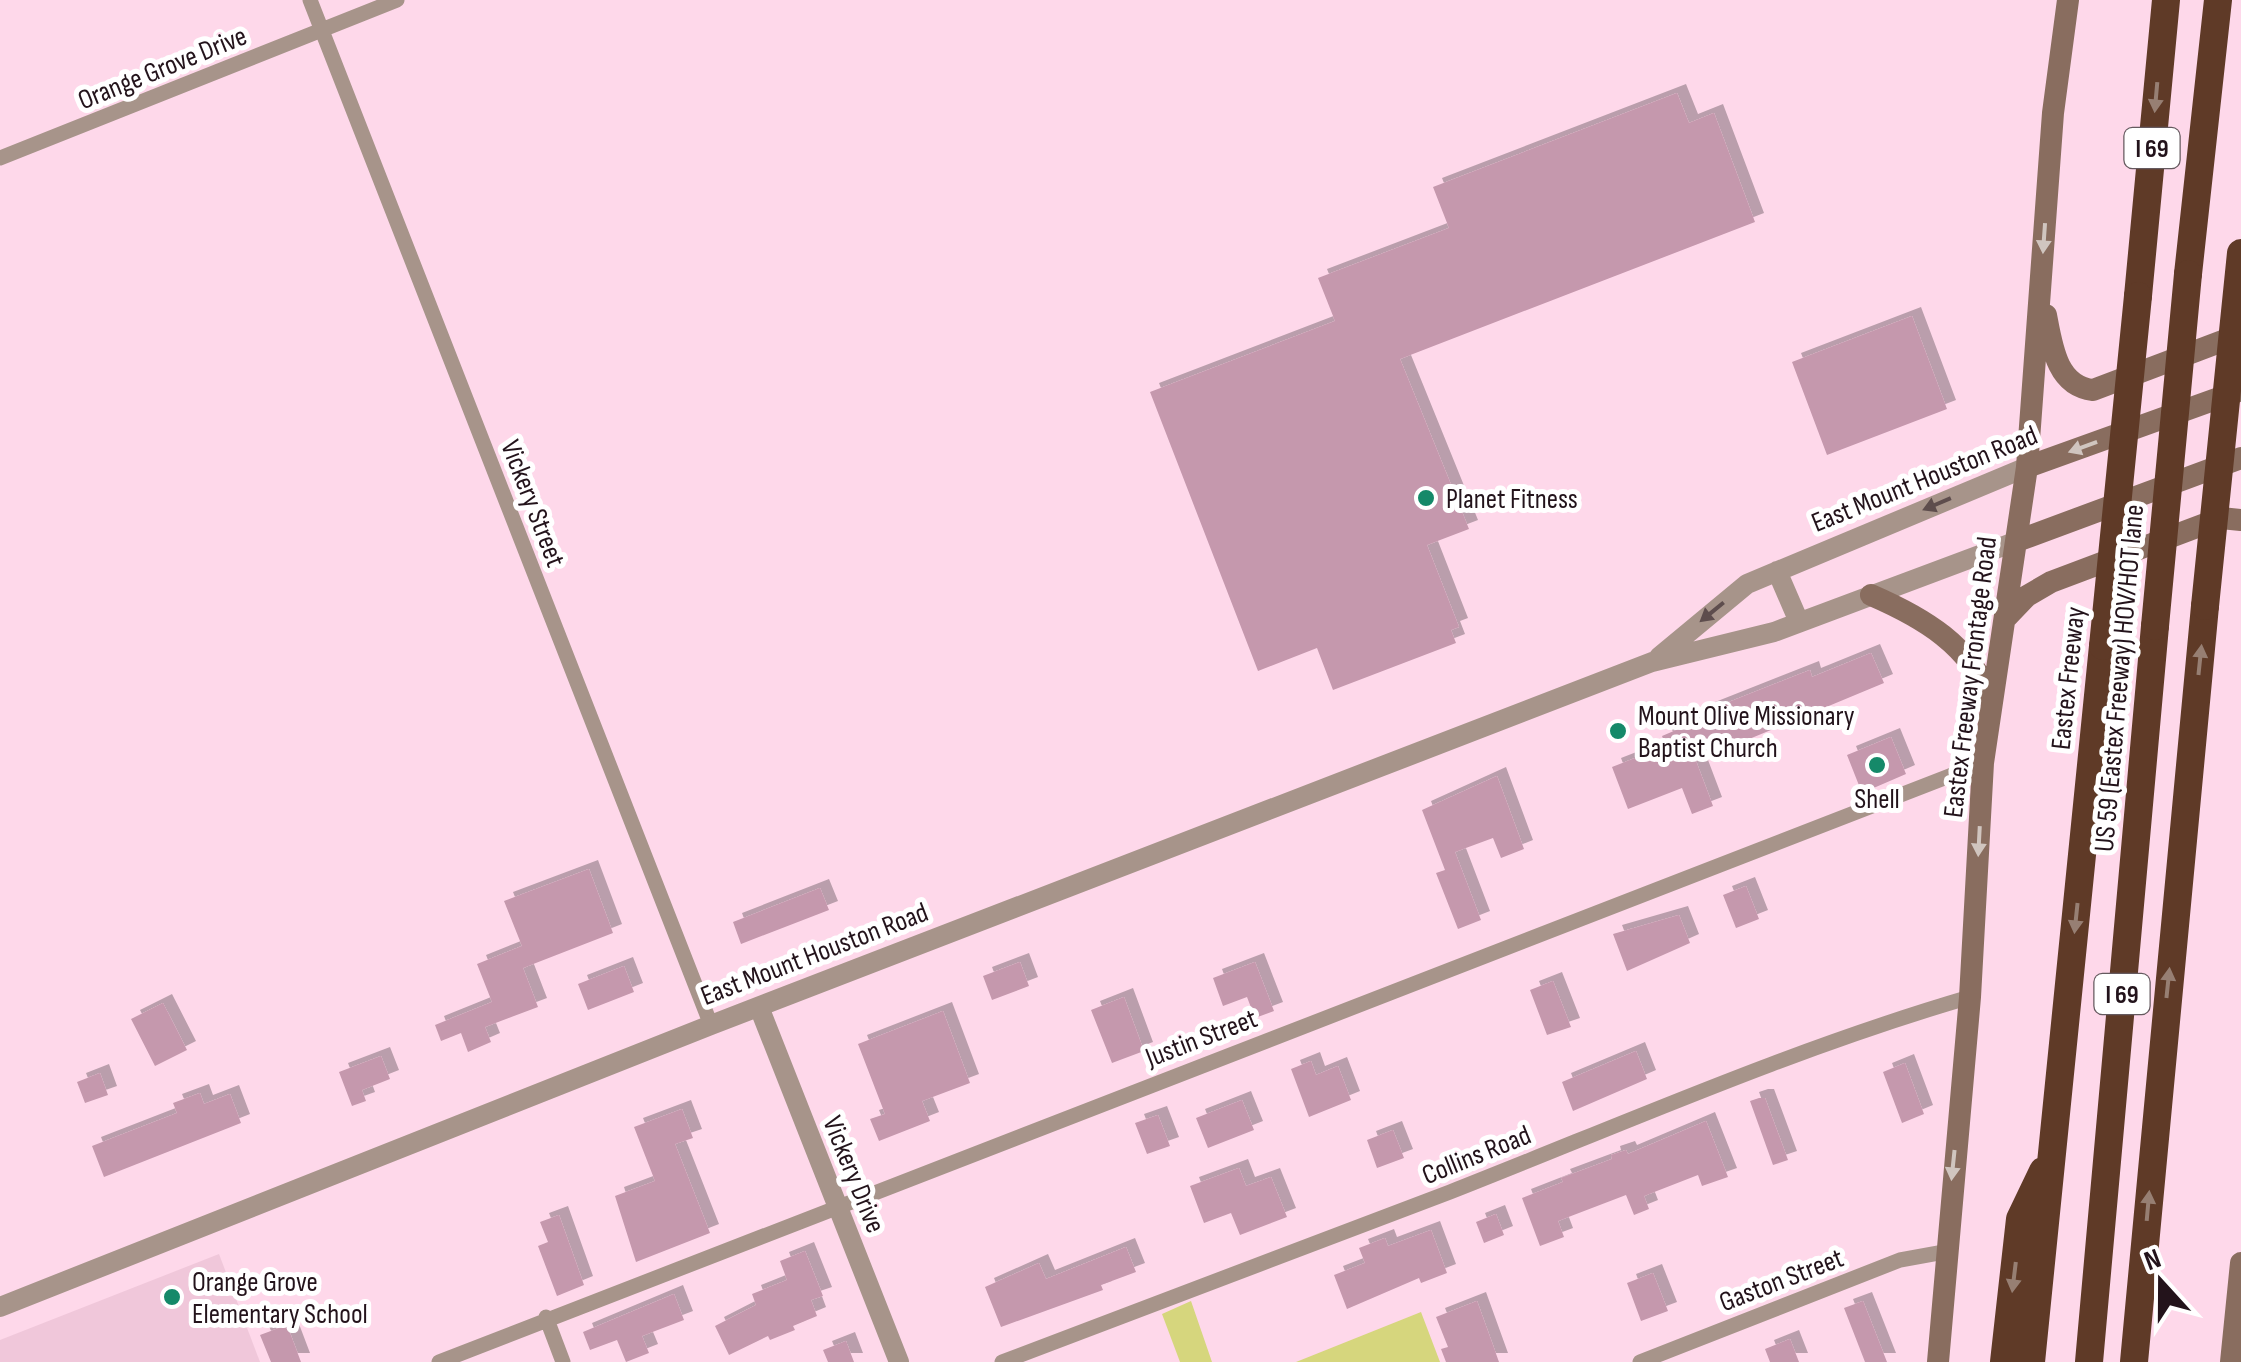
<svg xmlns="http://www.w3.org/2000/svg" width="2241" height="1362" font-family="'Sofia Sans Condensed',sans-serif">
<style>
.built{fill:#f0c7da}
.green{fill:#d6d67d}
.building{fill:#c598ad;filter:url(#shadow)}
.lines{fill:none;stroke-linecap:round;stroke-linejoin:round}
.minor{stroke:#a7948a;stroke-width:15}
.tertiary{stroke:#a7948a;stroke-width:20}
.secondary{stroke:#896d5f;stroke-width:22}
.motorway{stroke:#5f3a27;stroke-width:28}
.motorway-bridge{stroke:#5f3a27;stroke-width:28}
.oneway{fill:#977f73}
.oneway2{fill:#d0c5bf}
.oneway3{fill:#5e4d4d}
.poi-dot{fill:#158969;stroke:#fff;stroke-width:4}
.labels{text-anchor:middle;stroke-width:10;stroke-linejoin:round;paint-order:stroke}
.shield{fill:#fff;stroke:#655a5f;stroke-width:2.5}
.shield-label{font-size:25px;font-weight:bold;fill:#23131b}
.street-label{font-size:28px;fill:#23131b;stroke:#fff}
.poi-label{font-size:28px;fill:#23131b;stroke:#fff;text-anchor:start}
</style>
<defs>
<filter id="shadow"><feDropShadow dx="9" dy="-9" stdDeviation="0" flood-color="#0004"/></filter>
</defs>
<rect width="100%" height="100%" fill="#fed8ea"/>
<path class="built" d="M219 1254 260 1362H0V1340Z"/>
<path class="green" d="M1191 1301 1212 1362H1180L1162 1314Z
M1421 1312 1440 1362H1296Z"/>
<path class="building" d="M1677 93 1689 123 1714 113 1755 222 1400 359 1469 529 1427 545 1459 627 1451 630 1456 643 1333 690 1317 648 1258 671 1150 392 1335 321 1318 278 1449 228 1433 187Z
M1912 316 1947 409 1827 455 1792 362Z
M1871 653 1884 683 1696 761 1713 806 1692 814 1682 788 1628 809 1612 767 1666 746 1662 736 1688 725 1686 719 1810 670 1812 677Z
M1891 737 1906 774 1862 793 1847 755Z
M1497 776 1524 849 1501 858 1493 838 1455 852 1481 920 1458 929 1436 873 1445 870 1422 810Z
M589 869 613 933 523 968 538 1007 485 1027 491 1042 468 1052 461 1033 441 1041 435 1025 492 1002 477 964 522 946 504 901Z
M1746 886 1759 919 1736 928 1723 895Z
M820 888 829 910 741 944 733 922Z
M1679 915 1690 943 1627 971 1613 934Z
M1020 962 1029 986 992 1000 983 976Z
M1255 962 1274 1011 1255 1018 1247 997 1223 1006 1213 978Z
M624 966 634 992 588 1010 578 984Z
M1553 981 1571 1027 1547 1035 1530 990Z
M1124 997 1144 1051 1112 1063 1091 1010Z
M163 1003 187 1050 155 1066 131 1019Z
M943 1011 970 1083 922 1101 930 1121 879 1141 870 1119 885 1114 858 1044Z
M1636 1051 1647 1079 1573 1111 1562 1082Z
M381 1056 390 1079 362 1090 366 1101 352 1106 339 1072Z
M1311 1061 1316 1075 1338 1066 1351 1100 1309 1117 1291 1069Z
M1905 1063 1924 1114 1902 1123 1883 1072Z
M100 1073 108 1095 85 1103 77 1082Z
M200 1093 204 1104 230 1094 241 1123 104 1177 92 1146 177 1113 173 1103Z
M1759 1098H1765L1788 1160 1773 1165 1750 1101Z
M1242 1100 1254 1130 1208 1148 1196 1118Z
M682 1109 693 1138 675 1144 710 1233 636 1262 615 1196 655 1181 634 1127Z
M1158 1115 1170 1146 1147 1154 1135 1123Z
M1706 1121 1728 1177 1702 1186 1698 1175 1644 1196 1649 1209 1634 1215 1626 1195 1558 1221 1564 1237 1540 1246 1522 1198 1563 1182 1561 1178 1612 1159 1611 1155 1626 1150 1628 1154Z
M1393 1130 1404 1158 1377 1168 1367 1140Z
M1239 1168 1246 1186 1271 1177 1287 1217 1240 1235 1231 1213 1204 1223 1190 1186Z
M1496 1214 1504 1235 1484 1243 1476 1222Z
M559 1215 584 1285 557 1296 538 1246 548 1242 540 1222Z
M1431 1230 1447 1273 1421 1283 1419 1278 1347 1309 1334 1275 1365 1263 1359 1248 1385 1238 1388 1246Z
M1126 1247 1136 1272 1101 1285 1103 1290 1001 1327 985 1287 1039 1263 1046 1279Z
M805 1251 823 1296 811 1300 817 1316 793 1326 795 1330 770 1340 768 1336 729 1355 715 1326 756 1305 752 1294 787 1280 780 1261Z
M1653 1273 1668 1311 1641 1321 1627 1283Z
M674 1294 684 1320 642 1336 649 1353 626 1362 617 1340 590 1350 583 1332Z
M1477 1301 1499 1362H1446L1441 1349 1448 1347 1436 1317Z
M1863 1301 1887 1362H1865L1844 1308Z
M287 1325 301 1362H271L260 1335Z
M1790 1339 1799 1362H1770L1765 1349Z
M846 1341 854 1362H828L823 1350Z"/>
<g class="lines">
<path class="minor" d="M310 0 711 1025
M0 158 397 0
M546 1317 563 1362
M439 1362 1983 763
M1002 1362C1151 1304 1301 1250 1450 1192 1623 1124 1792 1049 1970 997
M1640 1362 1900 1260 1944 1252"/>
<path class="tertiary" d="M1777 571 1799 622
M1659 657 1747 584 2027 467
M759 1007 899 1362
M0 1307 711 1025 1652 662 1774 632 2017 541"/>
<path class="secondary" d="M2046 315C2052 347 2057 386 2093 390L2241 334
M2027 467 2241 390
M2017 541 2241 458
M1871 595C1924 618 1970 645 1992 701
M2005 619 2027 596 2051 582 2221 518 2241 520
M1938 1362 1970 997 1983 763 2027 467 2053 113 2068 0
M2231 1362 2241 1263"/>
<path class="motorway" d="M2188 274 2218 0
M2138 296 2166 0
M2004 1362 2020 1219 2043 1171
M2031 1362 2103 646
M2089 1362 2155 626
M2134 1362 2205 606"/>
<path class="motorway-bridge" d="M2205 606 2241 253
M2155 626 2188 274
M2103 646 2138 296"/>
</g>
<defs><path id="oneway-solid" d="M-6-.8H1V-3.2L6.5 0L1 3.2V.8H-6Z" transform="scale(2.5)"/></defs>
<g class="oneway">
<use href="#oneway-solid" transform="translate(2156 97) rotate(95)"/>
<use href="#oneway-solid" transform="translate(2200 660) rotate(-84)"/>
<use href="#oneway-solid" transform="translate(2076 918) rotate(96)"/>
<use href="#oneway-solid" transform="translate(2168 983) rotate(-84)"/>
<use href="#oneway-solid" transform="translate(2148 1206) rotate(-85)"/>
<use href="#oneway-solid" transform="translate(2014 1277) rotate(97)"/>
</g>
<g class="oneway2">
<use href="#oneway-solid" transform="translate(2044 238) rotate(94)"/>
<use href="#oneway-solid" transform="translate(2083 447) rotate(160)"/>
<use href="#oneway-solid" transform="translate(1979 841) rotate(93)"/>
<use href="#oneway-solid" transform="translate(1953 1165) rotate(96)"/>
</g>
<g class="oneway3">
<use href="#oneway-solid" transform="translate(1937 504) rotate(157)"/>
<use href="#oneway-solid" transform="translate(1712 612) rotate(141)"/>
</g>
<g class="poi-dot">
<circle cx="1426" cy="498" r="10"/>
<circle cx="1618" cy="731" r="10"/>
<circle cx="1877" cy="765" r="10"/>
<circle cx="172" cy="1297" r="10"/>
</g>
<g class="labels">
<g class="shield">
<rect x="2124.5" y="128" width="55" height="40" rx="8"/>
<rect x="2094.5" y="974" width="55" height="40" rx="8"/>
</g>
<g class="shield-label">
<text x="2152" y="157">I 69</text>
<text x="2122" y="1003">I 69</text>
</g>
<g class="street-label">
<text transform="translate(162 67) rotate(-22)" y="10">Orange Grove Drive</text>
<text transform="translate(1924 478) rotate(-22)" y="10">East Mount Houston Road</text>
<text transform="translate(534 503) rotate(69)" y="10">Vickery Street</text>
<text transform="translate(1969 677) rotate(-83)" y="10">Eastex Freeway Frontage Road</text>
<text transform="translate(2067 678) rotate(-84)" y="10">Eastex Freeway</text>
<text transform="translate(2118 678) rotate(-85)" y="10">US 59 (Eastex Freeway) HOV/HOT lane</text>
<text transform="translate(814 953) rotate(-21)" y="10">East Mount Houston Road</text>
<text transform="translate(1201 1037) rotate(-21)" y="10">Justin Street</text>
<text transform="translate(1476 1154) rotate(-22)" y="10">Collins Road</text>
<text transform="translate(855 1174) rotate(68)" y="10">Vickery Drive</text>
<text transform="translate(1781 1279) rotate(-21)" y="10">Gaston Street</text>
</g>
<g class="poi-label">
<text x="1446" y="508">Planet Fitness</text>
<text x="1638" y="725">Mount Olive Missionary<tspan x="1638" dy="32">Baptist Church</tspan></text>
<text x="1877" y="808" text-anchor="middle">Shell</text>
<text x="192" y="1291">Orange Grove<tspan x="192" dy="32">Elementary School</tspan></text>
</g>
</g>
<g transform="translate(2161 1282) rotate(339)" stroke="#ffffff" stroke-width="8" paint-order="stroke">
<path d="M0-8L18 38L0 25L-18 38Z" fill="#23131b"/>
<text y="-15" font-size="28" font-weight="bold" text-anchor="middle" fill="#23131b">N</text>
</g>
</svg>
